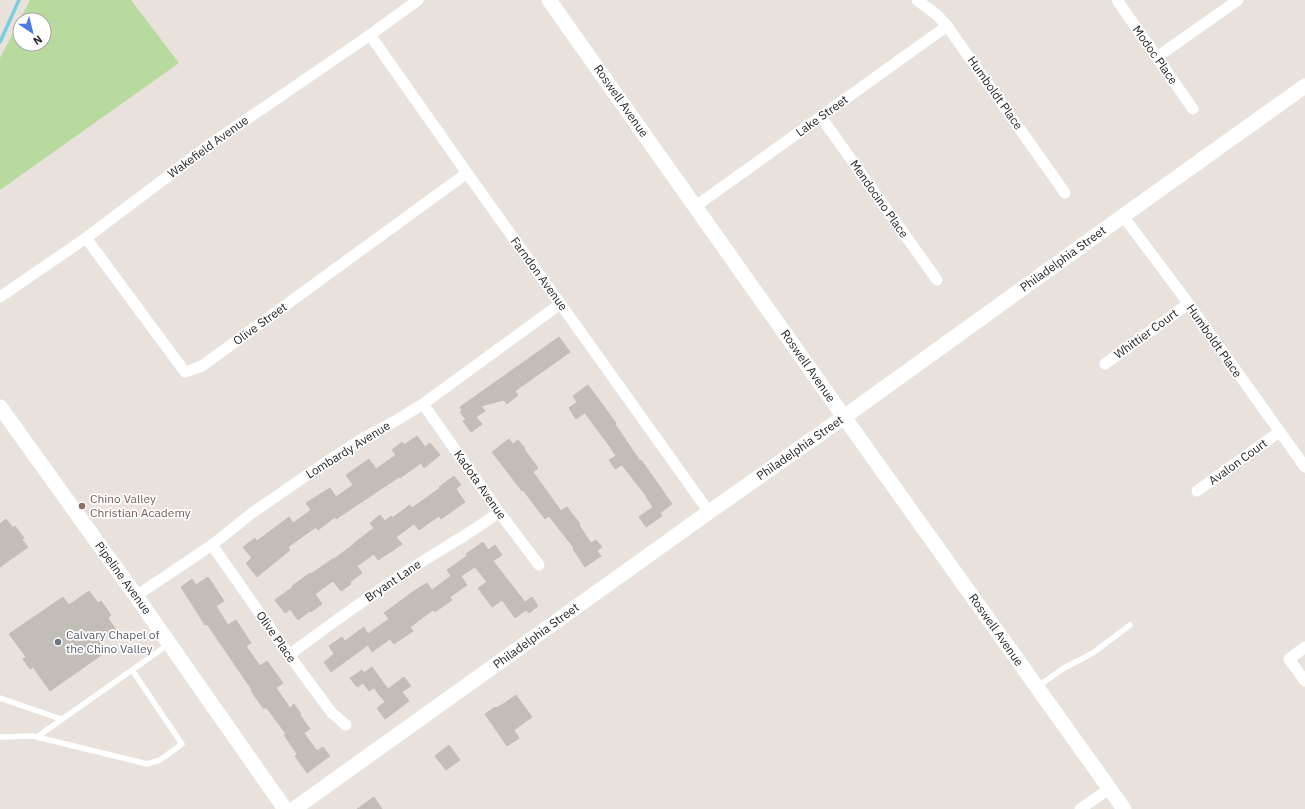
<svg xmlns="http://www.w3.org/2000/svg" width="1305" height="809" font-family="'IBM Plex Sans',sans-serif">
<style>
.green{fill:#b8da9e;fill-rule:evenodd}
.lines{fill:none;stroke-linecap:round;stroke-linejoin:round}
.stream{stroke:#7acee0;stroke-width:3.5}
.building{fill:#c2bdb7;stroke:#c4beb6}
.lane{stroke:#fff;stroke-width:5.5}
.street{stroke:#fff;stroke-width:11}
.secondary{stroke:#fff;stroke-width:15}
.education-dot{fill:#8d6e63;stroke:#fff;stroke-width:1.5}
.worship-dot{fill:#6b7280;stroke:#fff;stroke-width:1.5}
.labels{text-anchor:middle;stroke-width:3.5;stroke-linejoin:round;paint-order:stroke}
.street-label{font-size:12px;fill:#282828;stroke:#fff}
.education-label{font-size:12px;fill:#785e54;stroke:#fff;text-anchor:start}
.worship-label{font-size:12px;fill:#5b616d;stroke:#fff;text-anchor:start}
</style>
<rect width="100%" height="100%" fill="#e9e2dc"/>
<path class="green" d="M30 0H131L179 63 0 190V58ZM20 20H44V44H20Z"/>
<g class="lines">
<path class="stream" d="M0 42 19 0"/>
</g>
<path class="building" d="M559 337 570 352 515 391 518 395 507 404 504 400 481 406 485 411 476 417 482 424 471 432 463 421 466 420 460 412 462 410 460 407Z
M588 385 616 423 615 424 640 461 641 460 651 474 672 504 660 513 662 516 646 527 639 517 653 507 646 497H647L622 465 615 469 609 460 616 456 610 447 585 413 576 419 569 408 577 402 573 396Z
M417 436 425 447 430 443 440 455 424 468 421 463 400 478 399 477 336 519 335 517 318 530 316 527 288 547 290 550 257 577 246 563 252 558 243 547 255 538 257 541 289 517 293 523 311 510 306 503 330 488 336 497 353 485 346 475 369 459 376 469 396 455 392 450 402 442 404 445Z
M509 439 513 444 518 440 525 448 524 449 538 468 533 472 561 511 567 507 580 524 579 525 591 543 596 540 602 547 597 551 601 556 585 567 573 549 574 548 549 516 545 519 523 490 522 491 492 452Z
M454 476 461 485 456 489 465 502 441 519 439 516 419 530 414 524 396 537 402 544 392 551 378 560 374 554 357 566 362 573 350 582 351 584 341 591 333 581 315 594 322 604 311 612 310 611 298 620 290 609 285 613 275 600 293 587 292 586 310 573 311 574 334 558V559L354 544V543L374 528 370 523 380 515 385 521 391 516 392 518 410 505 412 508 440 488 439 487Z
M6 519 13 528 15 526 24 538 22 540 28 547 0 567V524Z
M483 542 488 550 495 545 502 555 493 561 525 602 532 597 538 606 529 613 526 610 515 618 502 600 492 607 478 588 487 582 475 567 461 576 467 585 450 597 452 600 435 612 433 610 410 627 413 631 394 644 390 639 372 652 368 645 331 672 324 662 334 654 329 646 342 637 345 641 364 627 368 634 389 619 384 613 414 591 427 583 432 590 451 576 447 570 467 556 466 554Z
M208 577 224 601 216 606 228 625 236 620 251 643 246 646 260 666 267 661 283 683 276 688 290 708 294 704 301 714 300 715 310 729 304 733 317 751 323 747 330 756 307 773 295 756 297 754 284 735 286 734 266 707 264 709 251 691 252 690 207 624 205 625 181 587 192 579 196 585Z
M89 591 98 603 101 601 111 615 108 618 116 630 100 641 107 651 50 691 33 667 30 669 23 659 26 657 9 634 63 597 69 605Z
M372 667 388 689 404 677 411 686 402 692 409 701 385 719 377 708 385 702 374 688 369 691 363 683 357 687 350 678 362 670 364 673Z
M516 695 532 717 514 730 519 738 507 746 485 714 495 707 496 708 505 703Z
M449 745 460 760 446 770 435 756Z
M374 797 382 809H357Z"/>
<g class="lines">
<path class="lane" d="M1037 687 1064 668 1093 653 1130 625
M0 698 61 719
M0 737 33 736 147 764 160 760 182 744 132 670 169 644
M37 737 132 670"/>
<path class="street" d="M917 0 937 15 947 26 1065 193
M1117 0 1193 109
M370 35 467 173 709 512
M1157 57 1238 0
M821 117 937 280
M696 206 947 26
M1123 216 1180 292 1305 467
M86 238 185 372 202 366 467 173
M0 297 86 238 212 143 370 35 418 0
M1105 364 1188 304
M423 404 499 512 539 565
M1197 491 1279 432
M212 545 289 655 332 713 346 725
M136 596 212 545 252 513 310 473 360 440 397 420 423 404 560 304
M1305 647 1289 659 1305 681
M289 655C328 626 368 597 409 570 439 550 470 534 499 512
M1080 809 1109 789"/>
<path class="secondary" d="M549 0 844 417 1124 809
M0 407 136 596 285 809
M294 809 709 512 844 417 1123 216 1305 86"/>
</g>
<circle class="education-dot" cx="82" cy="506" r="4"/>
<circle class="worship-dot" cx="58" cy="642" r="4"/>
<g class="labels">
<g class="street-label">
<text transform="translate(1155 55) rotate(55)" y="4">Modoc Place</text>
<text transform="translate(995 93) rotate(55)" y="4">Humboldt Place</text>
<text transform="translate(621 101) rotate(55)" y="4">Roswell Avenue</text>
<text transform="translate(822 116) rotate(-36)" y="4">Lake Street</text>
<text transform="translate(208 147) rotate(-36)" y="4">Wakefield Avenue</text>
<text transform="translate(879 199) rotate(55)" y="4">Mendocino Place</text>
<text transform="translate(1063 259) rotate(-36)" y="4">Philadelphia Street</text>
<text transform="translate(539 274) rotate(54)" y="4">Farndon Avenue</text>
<text transform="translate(260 324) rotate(-36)" y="4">Olive Street</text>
<text transform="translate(1146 334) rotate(-36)" y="4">Whittier Court</text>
<text transform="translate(1214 341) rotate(55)" y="4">Humboldt Place</text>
<text transform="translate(808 366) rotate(55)" y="4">Roswell Avenue</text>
<text transform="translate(800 448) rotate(-35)" y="4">Philadelphia Street</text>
<text transform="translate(348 450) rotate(-32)" y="4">Lombardy Avenue</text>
<text transform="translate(1238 462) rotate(-36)" y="4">Avalon Court</text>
<text transform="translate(480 485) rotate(55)" y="4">Kadota Avenue</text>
<text transform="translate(123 578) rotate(54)" y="4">Pipeline Avenue</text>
<text transform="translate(393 581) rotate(-34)" y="4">Bryant Lane</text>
<text transform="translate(996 630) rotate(55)" y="4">Roswell Avenue</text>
<text transform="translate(536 636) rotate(-36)" y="4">Philadelphia Street</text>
<text transform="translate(276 637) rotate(55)" y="4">Olive Place</text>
</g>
<g class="education-label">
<text x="90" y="503">Chino Valley<tspan x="90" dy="14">Christian Academy</tspan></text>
</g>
<g class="worship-label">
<text x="66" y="639">Calvary Chapel of<tspan x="66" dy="14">the Chino Valley</tspan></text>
</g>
</g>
<g transform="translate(32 32) rotate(145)"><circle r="19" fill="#ffffff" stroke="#a9a9a9"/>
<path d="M0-3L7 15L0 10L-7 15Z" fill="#4e78e4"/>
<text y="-6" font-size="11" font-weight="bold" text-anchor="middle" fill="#282828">N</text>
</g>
</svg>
